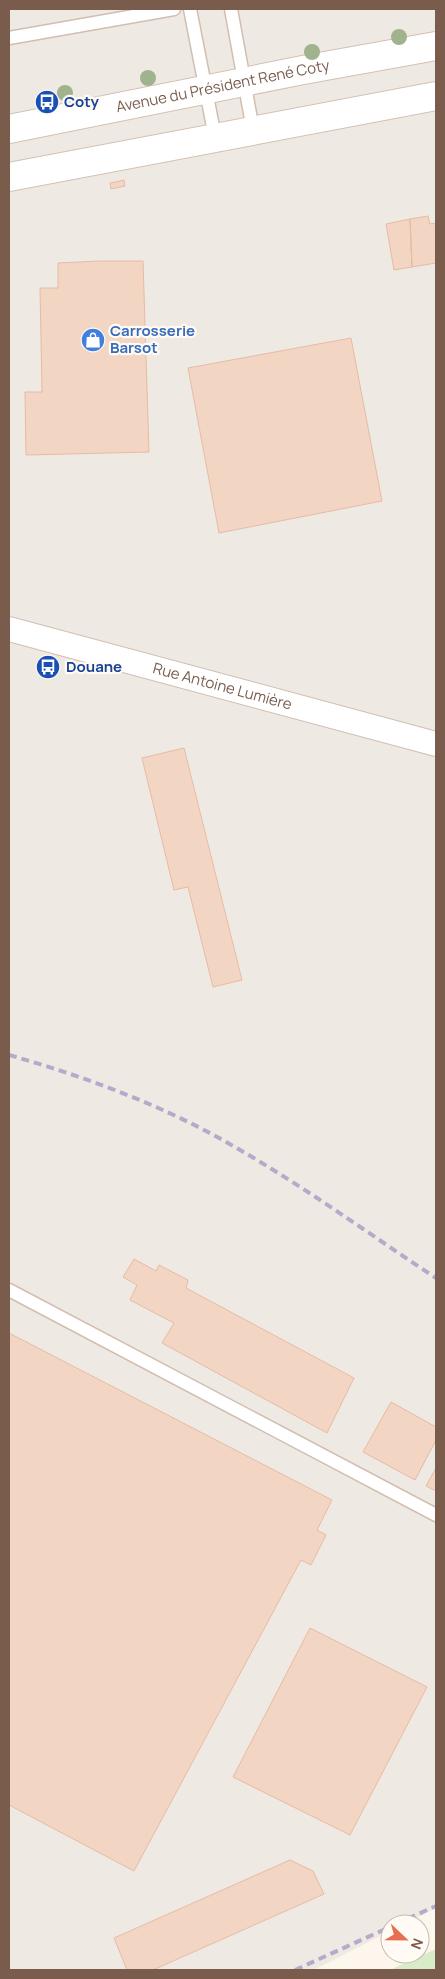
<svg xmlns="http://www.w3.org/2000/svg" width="445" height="1979" font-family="Manrope,sans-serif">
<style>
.industrial{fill:#efe9e4}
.green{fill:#d8ecc9}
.building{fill:#f3d5c3;stroke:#e6bba3}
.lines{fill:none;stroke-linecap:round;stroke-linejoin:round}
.lane-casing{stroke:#d1beb0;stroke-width:15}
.street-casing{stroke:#d1beb0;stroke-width:26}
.secondary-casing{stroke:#d6c0b0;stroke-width:30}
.lane{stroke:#fff;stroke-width:12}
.street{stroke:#fff;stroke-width:24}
.secondary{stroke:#fff;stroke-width:28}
.rail{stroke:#b9a8c9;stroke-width:4;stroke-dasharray:8 5;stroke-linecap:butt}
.tree{fill:#a0b28e}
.labels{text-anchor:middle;stroke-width:4.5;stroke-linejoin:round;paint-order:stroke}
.street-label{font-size:15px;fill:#7a5c4d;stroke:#fffaf3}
.transit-label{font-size:15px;font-weight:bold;fill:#164399;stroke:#fffaf3;text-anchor:start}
.shop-label{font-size:15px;font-weight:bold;fill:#366cbe;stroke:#fffaf3;text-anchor:start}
</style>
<rect width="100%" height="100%" fill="#fdf6ec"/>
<path class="industrial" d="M9 9H436V1908L405 1924H390V1931L314 1970H9Z"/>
<path class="green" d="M436 1949V1970H390Z"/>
<path class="building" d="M50 100 51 106 38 108 37 102Z
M124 180 125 186 111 189 110 183Z
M428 216 430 224 436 223V263L412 267 410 219Z
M410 219 412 267 394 270 386 224Z
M100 261H143L149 452 26 455 25 392H42L40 288H58V263Z
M351 338 382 501 219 533 188 368Z
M184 748 242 980 213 987 188 887 174 890 142 758Z
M134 1259 156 1271 159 1265 188 1280 186 1288 354 1378 327 1433 162 1343 174 1323 130 1300 137 1285 123 1277Z
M9 1333 332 1500 317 1530 326 1535 311 1565 301 1560 134 1871 9 1805Z
M391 1402 436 1427V1440L415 1480 363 1452Z
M436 1468V1491L426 1486Z
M310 1628 427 1687 350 1835 233 1777Z
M290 1860 313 1871 324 1894 153 1970H127L114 1938Z"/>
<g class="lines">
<g class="lane-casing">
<path id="lane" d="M190 9 215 137
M231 9 253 130
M9 38 174 9
M9 1290 436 1515"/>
</g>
<g class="street-casing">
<g id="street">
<path id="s1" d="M9 629 436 744"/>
</g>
</g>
<g class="secondary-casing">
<g id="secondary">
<path id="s2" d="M9 129 303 70 436 46"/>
<path d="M9 177 436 96"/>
</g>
</g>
<use href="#lane" class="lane"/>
<use href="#street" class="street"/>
<use href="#secondary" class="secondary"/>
<path class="rail" d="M9 1055C76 1074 145 1099 206 1131 287 1174 360 1228 436 1278
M396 1924 436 1906
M295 1970 390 1927"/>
</g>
<g class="tree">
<circle cx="399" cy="37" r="8"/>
<circle cx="312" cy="52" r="8"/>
<circle cx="148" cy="78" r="8"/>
<circle cx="65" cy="93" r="8"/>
</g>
<defs>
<g id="bus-disc" transform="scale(1.25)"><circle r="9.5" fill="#1a4fb4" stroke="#fffaf3"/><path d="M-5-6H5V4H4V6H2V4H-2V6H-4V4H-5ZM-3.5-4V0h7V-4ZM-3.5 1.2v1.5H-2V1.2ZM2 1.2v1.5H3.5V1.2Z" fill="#fff"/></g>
<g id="shop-disc" transform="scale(1.25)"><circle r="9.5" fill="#3f7fe0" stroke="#fffaf3"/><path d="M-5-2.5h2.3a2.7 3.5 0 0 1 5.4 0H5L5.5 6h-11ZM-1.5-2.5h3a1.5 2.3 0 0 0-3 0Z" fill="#fff"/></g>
</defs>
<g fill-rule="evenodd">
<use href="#bus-disc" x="47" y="102"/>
<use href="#shop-disc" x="93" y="340"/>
<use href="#bus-disc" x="48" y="667"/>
</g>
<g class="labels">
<g class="street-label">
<text dy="5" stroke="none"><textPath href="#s2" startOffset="218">Avenue du Président René Coty</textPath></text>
<text dy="5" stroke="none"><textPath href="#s1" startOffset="221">Rue Antoine Lumière</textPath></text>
</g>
<g class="transit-label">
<text x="64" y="107">Coty</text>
<text x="66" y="672">Douane</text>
</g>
<g class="shop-label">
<text x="110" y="336">Carrosserie<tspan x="110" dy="17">Barsot</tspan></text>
</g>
</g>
<rect width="445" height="1979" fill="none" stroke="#7a5c4d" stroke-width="20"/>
<g transform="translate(405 1939) rotate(112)"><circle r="24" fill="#fffaf3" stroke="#cabbb1"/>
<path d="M0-4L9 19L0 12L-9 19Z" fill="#e76f51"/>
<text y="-8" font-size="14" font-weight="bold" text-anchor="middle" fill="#7a5c4d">N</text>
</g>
</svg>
